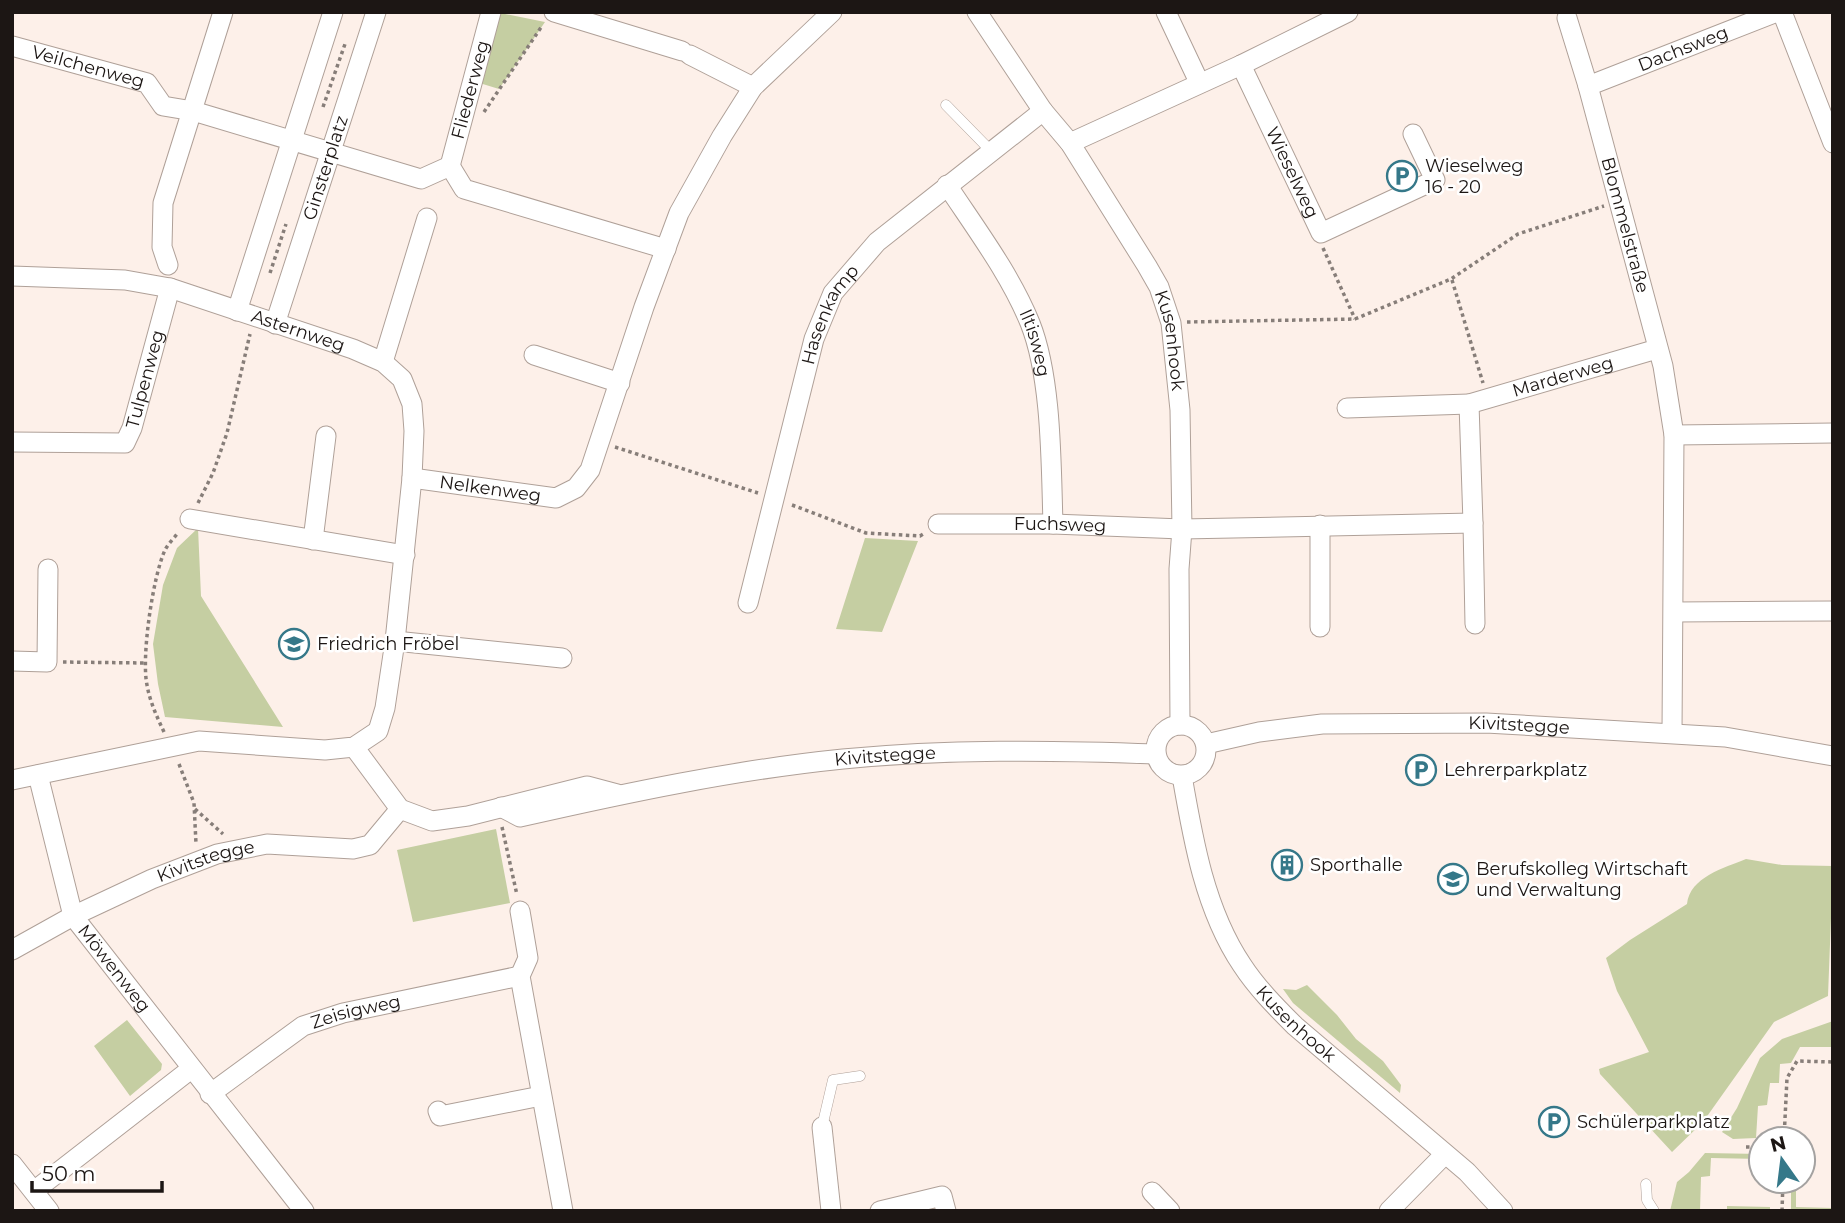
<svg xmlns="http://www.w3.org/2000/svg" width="1845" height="1223" font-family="Montserrat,sans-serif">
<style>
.green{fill:#c5cea2}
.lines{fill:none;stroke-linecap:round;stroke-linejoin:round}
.lane-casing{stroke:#afa098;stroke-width:11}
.street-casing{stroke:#afa098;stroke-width:21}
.path{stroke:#877e79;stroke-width:3.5;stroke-dasharray:3.5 3.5;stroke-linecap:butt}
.lane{stroke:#fff;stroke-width:10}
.street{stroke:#fff;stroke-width:19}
.labels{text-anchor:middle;stroke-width:5;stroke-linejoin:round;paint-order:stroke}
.street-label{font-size:18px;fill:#1c1614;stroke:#fff}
.poi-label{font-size:18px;fill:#1c1614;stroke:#fff;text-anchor:start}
</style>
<rect width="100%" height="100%" fill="#fdf0e9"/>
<path class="green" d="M495 12 545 22 499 89 473 81Z
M198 528 201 596 283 727 165 717 158 684 153 644 163 585 177 548Z
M865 538 918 541 882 632 836 629Z
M496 829 510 903 413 922 397 850Z
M1746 859 1782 865 1833 866 1828 996 1774 1022 1703 1122 1672 1152 1600 1074 1599 1069 1649 1052 1617 991 1606 958 1630 940 1687 904C1690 877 1724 868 1746 859Z
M1307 985 1337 1015 1356 1039 1383 1061 1401 1085 1400 1093 1293 1003 1283 989 1296 990Z
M127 1020 162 1064 161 1070 130 1096 94 1046Z
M1833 1021V1047H1800L1791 1063 1780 1064 1779 1083H1770L1767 1105 1758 1106 1756 1138 1733 1139 1722 1132 1737 1108 1760 1058 1782 1039Z
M1705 1153 1761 1154V1159L1711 1158 1710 1176 1701 1177 1700 1211H1670L1677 1182 1689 1172Z
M1791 1189 1796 1190V1207L1833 1208V1211H1791Z
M1727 1206 1770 1207V1211H1727Z"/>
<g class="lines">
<g class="lane-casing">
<path id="lane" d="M946 105 991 151
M822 1127 833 1080 860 1076
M1646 1184 1647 1200 1654 1211"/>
</g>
<g class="street-casing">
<g id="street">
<path d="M554 12 682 51"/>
<path id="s1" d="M977 12 1043 111 1070 143 1147 266 1159 287 1171 323 1180 410 1182 529 1179 569 1180 725"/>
<path d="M1166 12 1199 82"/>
<path d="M1782 12 1833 143"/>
<path id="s2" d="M1567 18 1588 86 1663 366 1674 435 1672 733"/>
<path id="s3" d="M12 46 147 83 163 106 193 111 421 179 450 166"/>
<path d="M690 55 753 87"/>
<path id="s4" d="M1241 65 1321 233 1435 180 1413 134"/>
<path id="s5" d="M1588 86 1777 12"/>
<path d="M1070 143 1241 65 1348 12"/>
<path d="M450 166 464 189 666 249"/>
<path id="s6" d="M450 166 491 12"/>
<path id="s7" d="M947 185C976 229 1010 274 1030 323 1052 378 1051 465 1053 524"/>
<path d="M168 265 162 247 163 203 223 12"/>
<path id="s8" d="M12 276 125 280 170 288 353 349 383 362 402 379 412 404 414 431 412 478 395 641 385 708 378 731 354 747 325 750 199 741 12 780"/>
<path d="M237 311 333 12"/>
<path id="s9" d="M275 324 376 12"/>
<path d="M534 355 620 383"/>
<path d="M383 362 427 218"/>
<path d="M1347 408 1469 404"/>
<path d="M1674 435 1833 433"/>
<path id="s10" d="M12 442 125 443 132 428 170 288"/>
<path id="s11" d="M412 478 556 498 576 488 590 470 644 307 679 213 722 136 753 87 832 12"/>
<path d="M190 519 405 555"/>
<path d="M1473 523 1475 624"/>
<path id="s12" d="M938 524H1053L1182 529 1473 523 1469 404 1657 349"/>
<path d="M1320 525V627"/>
<path d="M313 540 326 436"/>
<path id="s13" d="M748 603 814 339 833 293 877 242 1043 111"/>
<path d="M1675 612 1833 611"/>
<path d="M395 641 562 658"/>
<path d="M12 661 47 662 48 569"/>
<circle cx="1181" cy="750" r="25"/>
<path id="s14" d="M1206 744 1259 732 1322 724 1486 723 1725 737 1833 756"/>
<path d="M354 747 400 809 432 821 468 816 587 786 617 794"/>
<path id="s15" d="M38 775 73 916 304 1211"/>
<path id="s16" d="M1182 776C1193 840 1205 910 1242 965 1257 988 1276 1007 1295 1026L1467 1172 1503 1211"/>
<path id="s17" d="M501 807 520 817C626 793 734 770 843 759 947 749 1051 750 1156 754"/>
<path d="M520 911 528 958 520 976 563 1211"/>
<path id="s18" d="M12 950 73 916 152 879 217 854 267 844 353 849 370 845 400 809"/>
<path id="s19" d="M210 1094 303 1026 343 1013 520 976"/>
<path d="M438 1111 440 1116 541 1096"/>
<path d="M822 1127 831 1211"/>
<path d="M12 1164 49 1211"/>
<path d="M34 1191 191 1069"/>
<path d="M1152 1192 1170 1211"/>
<path d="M880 1211 942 1196 946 1211"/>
<path d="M1389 1211 1445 1154"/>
</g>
</g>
<path class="path" d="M323 107 345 44
M484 112 542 26
M1323 248 1355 319
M270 273 286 224
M1452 280 1483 383
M1187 322 1355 319 1451 279 1518 234 1604 206
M615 447 758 493
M198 503 213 473 227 433 250 334
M792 505 866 533 920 536 925 533
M63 662 145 663
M164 732C157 717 150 702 147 685 141 657 153 576 165 550 168 544 174 538 178 533
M179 764 194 803 196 844
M195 809 223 834
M502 827 517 895
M1784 1139 1787 1078 1797 1061 1833 1062
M1746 1147H1761
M1782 1211 1783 1181"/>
<use href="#lane" class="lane"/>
<use href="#street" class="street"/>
</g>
<defs>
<g id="parking-ring" transform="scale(1.575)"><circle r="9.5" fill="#fff" stroke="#357889" stroke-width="1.5"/><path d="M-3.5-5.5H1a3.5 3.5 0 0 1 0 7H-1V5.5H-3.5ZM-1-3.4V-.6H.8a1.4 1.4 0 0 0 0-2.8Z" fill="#357889"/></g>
<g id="school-ring" transform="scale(1.575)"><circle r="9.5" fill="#fff" stroke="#357889" stroke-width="1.5"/><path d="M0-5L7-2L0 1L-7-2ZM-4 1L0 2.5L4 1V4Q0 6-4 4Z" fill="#357889"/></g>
<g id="building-ring" transform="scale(1.575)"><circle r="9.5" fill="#fff" stroke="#357889" stroke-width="1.5"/><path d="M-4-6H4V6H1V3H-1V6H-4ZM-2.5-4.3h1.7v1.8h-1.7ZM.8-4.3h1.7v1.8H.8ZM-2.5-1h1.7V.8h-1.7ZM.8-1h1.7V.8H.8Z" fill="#357889"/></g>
</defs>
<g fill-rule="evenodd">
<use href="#parking-ring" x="1402" y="176"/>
<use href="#school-ring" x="294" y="644"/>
<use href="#parking-ring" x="1421" y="770"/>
<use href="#building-ring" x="1287" y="865"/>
<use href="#school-ring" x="1453" y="879"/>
<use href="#parking-ring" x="1554" y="1122"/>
</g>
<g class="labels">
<g class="street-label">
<text dy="6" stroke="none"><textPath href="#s5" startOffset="102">Dachsweg</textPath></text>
<text dy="6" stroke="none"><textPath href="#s3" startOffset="79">Veilchenweg</textPath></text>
<text dy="6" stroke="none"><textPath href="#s6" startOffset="79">Fliederweg</textPath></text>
<text dy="6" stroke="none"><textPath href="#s9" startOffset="164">Ginsterplatz</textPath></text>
<text dy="6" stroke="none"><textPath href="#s4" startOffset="119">Wieselweg</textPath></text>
<text dy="6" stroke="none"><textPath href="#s2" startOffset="215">Blommelstraße</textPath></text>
<text dy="6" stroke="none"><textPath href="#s13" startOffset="301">Hasenkamp</textPath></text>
<text dy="6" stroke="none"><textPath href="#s8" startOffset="294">Asternweg</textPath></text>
<text dy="6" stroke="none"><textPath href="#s1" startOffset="385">Kusenhook</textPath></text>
<text dy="6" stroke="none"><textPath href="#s7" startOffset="182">Iltisweg</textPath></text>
<text dy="6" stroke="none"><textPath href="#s12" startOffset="752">Marderweg</textPath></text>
<text dy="6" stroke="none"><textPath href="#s10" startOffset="180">Tulpenweg</textPath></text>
<text dy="6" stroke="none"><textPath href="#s11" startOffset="79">Nelkenweg</textPath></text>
<text dy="6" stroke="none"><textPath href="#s12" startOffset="122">Fuchsweg</textPath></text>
<text dy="6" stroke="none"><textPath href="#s14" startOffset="315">Kivitstegge</textPath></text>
<text dy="6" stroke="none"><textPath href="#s17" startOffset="392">Kivitstegge</textPath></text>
<text dy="6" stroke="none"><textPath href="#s18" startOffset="214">Kivitstegge</textPath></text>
<text dy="6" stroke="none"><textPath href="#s15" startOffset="212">Möwenweg</textPath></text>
<text dy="6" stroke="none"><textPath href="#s19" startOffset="170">Zeisigweg</textPath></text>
<text dy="6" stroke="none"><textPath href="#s16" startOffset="280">Kusenhook</textPath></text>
</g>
<g class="poi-label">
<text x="1425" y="172">Wieselweg<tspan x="1425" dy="21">16 - 20</tspan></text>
<text x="317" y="650">Friedrich Fröbel</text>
<text x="1444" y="776">Lehrerparkplatz</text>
<text x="1310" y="871">Sporthalle</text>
<text x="1476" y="875">Berufskolleg Wirtschaft<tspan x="1476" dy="21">und Verwaltung</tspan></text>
<text x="1577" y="1128">Schülerparkplatz</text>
</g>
</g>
<rect width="1845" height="1223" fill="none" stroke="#1c1614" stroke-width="28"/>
<g transform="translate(1782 1160) rotate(346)"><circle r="33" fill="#ffffff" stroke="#a4a2a1" stroke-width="2"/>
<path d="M0-5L12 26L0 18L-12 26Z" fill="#357889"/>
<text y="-10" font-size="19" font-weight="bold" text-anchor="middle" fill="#1c1614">N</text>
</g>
<path d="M32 1181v10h130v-10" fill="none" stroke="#1c1614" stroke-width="3.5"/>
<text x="42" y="1181" font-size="21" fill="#1c1614" stroke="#ffffff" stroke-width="5" paint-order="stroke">50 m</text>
</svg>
